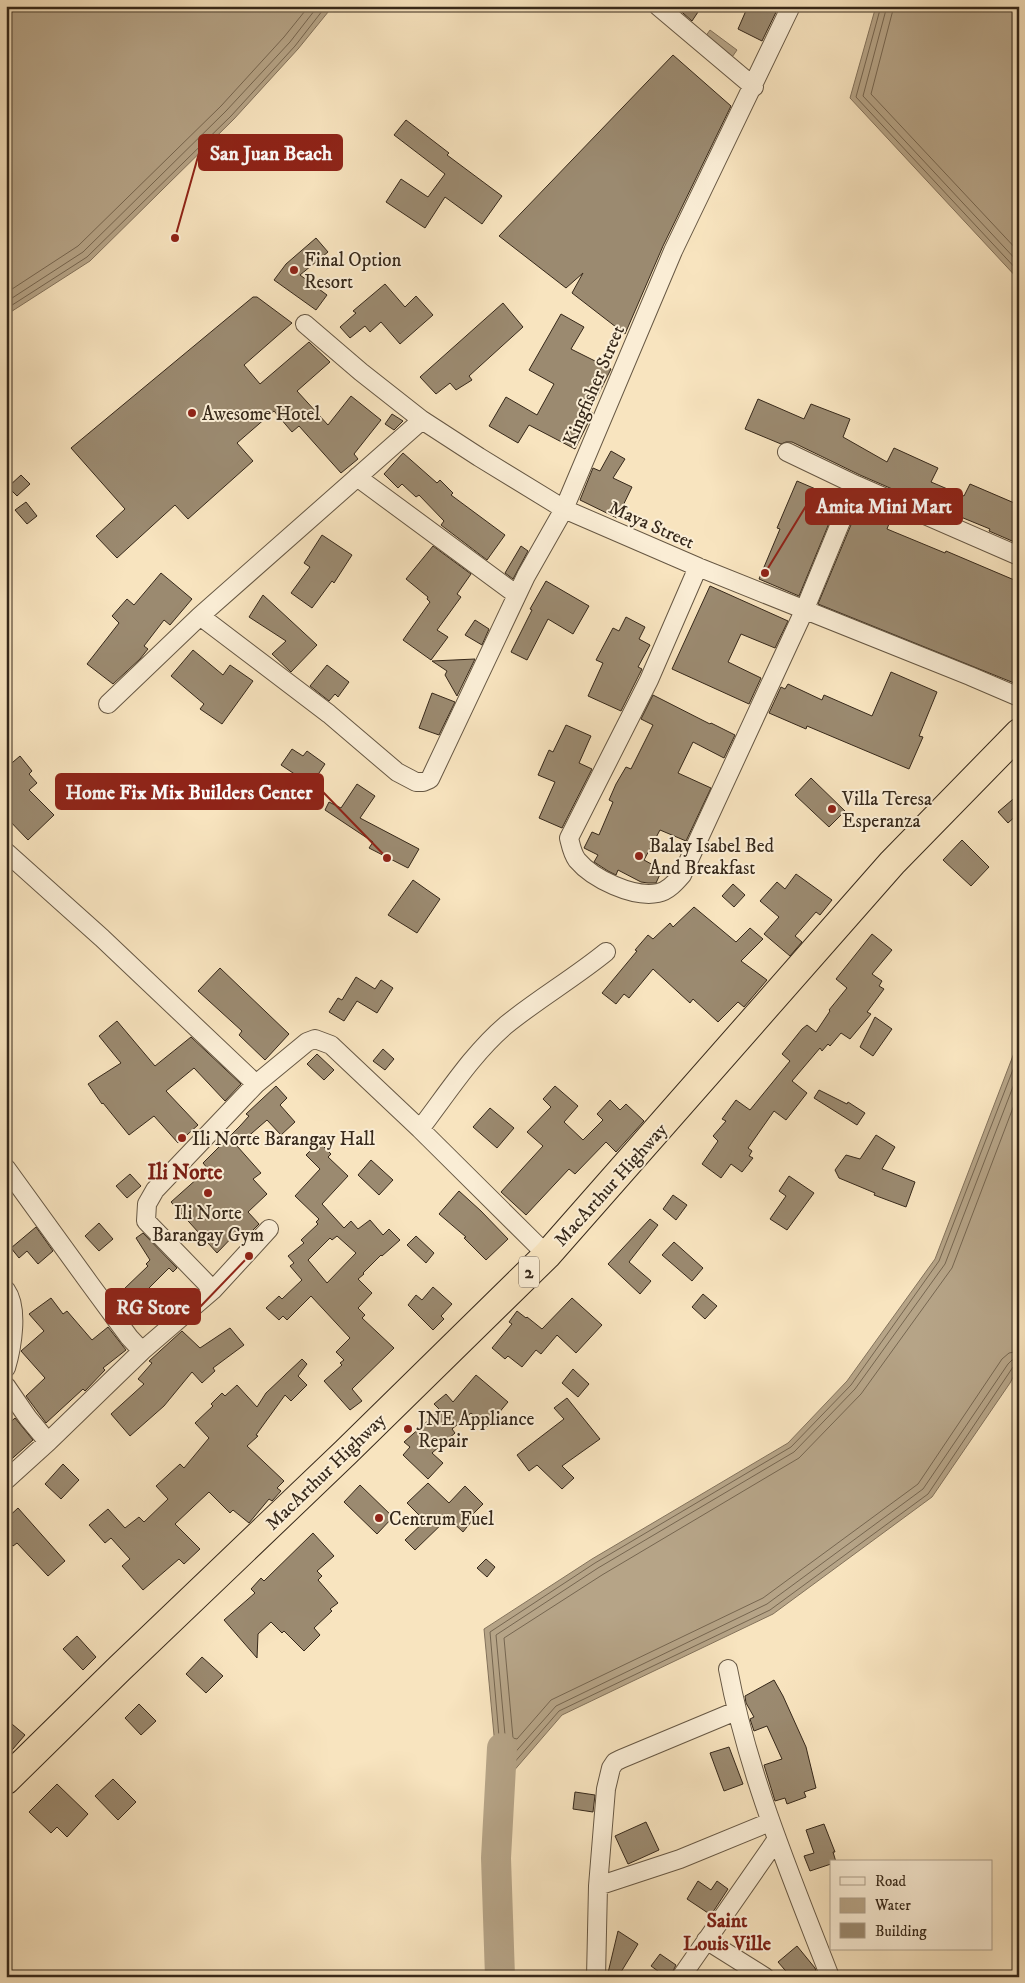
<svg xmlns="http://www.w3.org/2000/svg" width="1025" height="1983" font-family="'IM FELL DW Pica',serif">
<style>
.water{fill:#b6a487;stroke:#83725b}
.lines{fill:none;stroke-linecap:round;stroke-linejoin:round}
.shore{stroke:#766650;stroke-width:1}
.river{stroke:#b6a487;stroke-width:30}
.building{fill:#9b8a70;stroke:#36281a;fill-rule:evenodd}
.street-casing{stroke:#665743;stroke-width:20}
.highway-casing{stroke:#36281a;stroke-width:30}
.street{stroke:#faedd5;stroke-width:18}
.highway{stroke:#f8e4bf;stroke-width:28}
.poi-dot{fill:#8f2418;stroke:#faedd5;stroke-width:2}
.labels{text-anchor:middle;stroke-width:4;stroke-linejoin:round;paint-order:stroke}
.shield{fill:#faedd5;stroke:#716352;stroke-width:1}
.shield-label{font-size:18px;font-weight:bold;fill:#36281a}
.poi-label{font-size:19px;fill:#36281a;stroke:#faedd5;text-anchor:start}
.street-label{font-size:19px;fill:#36281a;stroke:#faedd5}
.neighbourhood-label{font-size:20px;font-weight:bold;fill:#7a1f14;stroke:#faedd5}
.quarter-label{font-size:21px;font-weight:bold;fill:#7a1f14;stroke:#faedd5}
.leader{fill:none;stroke:#8f2418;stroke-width:2}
.callout-dot{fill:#8f2418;stroke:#faedd5;stroke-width:2}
.callout{fill:#8f2418;stroke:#8f2418;stroke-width:2}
.callout-label{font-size:20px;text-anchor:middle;font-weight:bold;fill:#fff}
</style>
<rect width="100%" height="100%" fill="#f8e4bf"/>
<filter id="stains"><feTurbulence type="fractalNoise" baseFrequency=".004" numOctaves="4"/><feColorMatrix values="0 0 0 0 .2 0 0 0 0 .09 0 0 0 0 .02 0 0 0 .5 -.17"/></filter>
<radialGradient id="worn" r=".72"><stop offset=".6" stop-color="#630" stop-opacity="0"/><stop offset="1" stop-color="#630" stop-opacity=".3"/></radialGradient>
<path class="water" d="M6 6H333L298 49 234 119 90 261 6 315Z
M876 6H1019V280L850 98Z
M710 30 737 50 730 60 703 40Z
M1019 1040V1366L1010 1383 932 1497 773 1614 562 1715 499 1788 484 1629 592 1559 788 1443 847 1381 935 1259Z"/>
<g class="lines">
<path class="shore" d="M881 6 856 97 1019 272
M887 6 863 96 1019 263
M894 6 871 94 1019 252
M6 293 78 246 221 106 284 37 309 6
M6 302 83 252 226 111 290 42 318 6
M6 309 87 257 231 116 295 46 326 6
M1019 1054 939 1261 851 1385 791 1447 595 1563 490 1632 502 1772H506L559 1711 770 1610 928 1494 1013 1367 1019 1365
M1019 1071 945 1264 855 1389 794 1452 598 1568 496 1635 507 1757H511L556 1706 767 1604 923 1489 1008 1364 1012 1360 1019 1359
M1019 1092 952 1268 861 1394 799 1458 602 1575 504 1638 513 1738 517 1739 551 1700 763 1598 918 1484 1002 1359 1009 1353 1019 1351"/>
<path class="river" d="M500 1977 496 1858 502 1748"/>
</g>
<path class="building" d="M675 6H702L692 21Z
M748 6H779L762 41 738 29Z
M673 55 731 106 663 246 625 334 572 293 583 273 566 288 499 236Z
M406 120 449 153 447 155 502 196 482 224 445 197 425 228 386 202 401 179 428 197 445 174 394 135Z
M316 238 328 252 300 275 327 295 316 310 274 280 286 264Z
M385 284 405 307 416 296 433 315 400 344 381 322 370 332 365 326 350 338 340 327 356 313 353 311Z
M253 297H257L292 323 244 365 260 384 309 342 330 362 297 391 328 425 351 396 381 420 354 454 358 459 341 473 299 426 292 432 274 411 237 443 253 461 188 519 175 505 117 558 96 536 125 509 71 448Z
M503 303 523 327 469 376 472 380 456 390 450 383 436 394 420 377Z
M561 314 584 327 571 349 611 369 590 411 593 413 575 449 529 425 518 443 489 426 506 397 537 415 554 384 529 370Z
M758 399 804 419 811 404 850 419 843 437 887 462 894 448 938 468 931 482 964 496 970 484 1019 505V544L989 531 990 529 951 513 950 514 860 475 792 442H786L781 444 745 429Z
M392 414 403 421 394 430 385 424Z
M611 451 625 459 613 478 632 487 617 518 580 500 593 468 600 471Z
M403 453 437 483 440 480 453 493 451 495 505 535 487 560 441 525 444 521 419 495 416 497 402 484 398 488 384 474Z
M21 475 30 484 17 496 8 487Z
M797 481 839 499 799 596 759 579 780 529 777 528Z
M26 502 37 516 27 524 15 510Z
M858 508 890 521 887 529 945 553 946 551 1019 582V685L818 604Z
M322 535 352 555 334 583 332 581 312 608 291 593 310 567 304 563Z
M433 546 471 574 457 594 461 597 437 630 448 637 431 660 403 640 430 602 427 599 428 597 406 579Z
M521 546 528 551 513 579 505 573Z
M161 573 192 599 170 625 164 620 144 646 148 649 140 659 113 684 87 664 119 623 112 616 127 599 134 605Z
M546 581 589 606 573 634 548 619 527 660 511 652 532 610 530 609Z
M710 586 788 621 775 648 741 634 728 662 761 678 749 704 672 669Z
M263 595 317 645 291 672 272 654 286 641 249 617Z
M626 617 645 627 639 639 650 645 638 667 642 669 621 711 588 696 603 663 596 660 613 628 619 631Z
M475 620 489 629 482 645 465 635Z
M193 650 223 675 230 665 253 681 222 724 200 709 204 704 171 676Z
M475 659 457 696 445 675 447 671 432 661Z
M327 665 349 682 338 697 335 694 329 701 310 686Z
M891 672 937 692 919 736 923 737 909 769 807 726 806 729 769 713 781 687 785 689 788 684 822 700 824 695 872 716Z
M432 693 455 702 439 735 419 728Z
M653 695 710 724 711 723 735 735 724 758 693 742 678 773 711 788 686 841 660 830 644 860 662 870 656 883H648L641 882 618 870 616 875 608 871 594 862 598 855 584 848 592 832 599 835 613 802 609 800 616 784 626 767 631 769 653 725 641 719Z
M566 725 591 736 579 763 592 769 562 828 539 818 555 782 538 775 549 750 553 752Z
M292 749 303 756 307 751 325 764 311 785 281 765Z
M20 756 32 771 29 774 37 783 29 790 54 815 28 840 6 817V768Z
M811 778 845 811 829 827 795 795Z
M357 784 375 796 360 818 419 849 408 868 369 848 373 842 325 810 329 802 341 808Z
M1019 794V813L1008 823 998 812Z
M962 840 989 867 971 886 943 860Z
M796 874 832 900 820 915 816 912 795 936 802 942 790 956 764 934 779 917 760 901 777 882 785 889Z
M413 880 440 899 417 933 388 915Z
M733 884 745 895 734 907 722 896Z
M694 907 736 942 750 928 763 939 741 961 767 980 744 1007 738 1002 718 1022 693 999 690 1003 653 969 629 998 624 994 616 1004 602 993 637 951 635 950 648 935 653 939 670 923 673 927Z
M872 934 892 950 872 974 882 981 879 986 884 989 867 1012 871 1014 850 1039 841 1033 830 1046 828 1044 822 1051 820 1048 792 1081 807 1093 786 1120 774 1111 748 1148 752 1151 749 1156 753 1158 742 1172 731 1164 721 1178 702 1164 718 1141 713 1136 726 1121 722 1119 736 1100 750 1110 790 1061 782 1054 802 1029 807 1025 816 1032 830 1011 829 1010 847 988 836 979Z
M220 968 289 1034 265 1060 239 1035 242 1031 198 991Z
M356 977 375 989 381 980 393 988 377 1013 357 1001 344 1021 329 1012 338 998 342 1000Z
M875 1017 892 1029 873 1056 860 1047Z
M117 1021 155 1066 191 1037 241 1084 225 1101 194 1068 166 1091 198 1125 178 1143 154 1116 129 1135 103 1103 102 1104 88 1084 121 1063 99 1036Z
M383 1049 394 1059 385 1070 373 1061Z
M317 1054 334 1070 324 1080 307 1064Z
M276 1086 287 1098 280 1105 295 1122 281 1135 267 1120 237 1146 261 1173 253 1179 267 1194 248 1212 259 1224 246 1237 239 1230 217 1253 171 1202 208 1169 203 1163 240 1126 249 1116 246 1114Z
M555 1086 578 1106 564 1122 583 1140 603 1120 597 1114 610 1100 620 1110 626 1104 644 1121 616 1152 606 1142 575 1174 569 1169 526 1215 501 1192 543 1146 527 1132 551 1107 543 1099Z
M819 1090 847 1104 848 1102 865 1113 857 1125 814 1098Z
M490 1108 514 1128 497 1148 473 1127Z
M876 1135 895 1147 882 1169 915 1182 906 1207 874 1195 875 1193 839 1178 835 1170 846 1155 860 1159Z
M319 1142 331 1154 328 1157 348 1176 322 1204 344 1228 351 1221 358 1229 370 1220 383 1235 389 1229 400 1240 382 1256 381 1255 363 1273 364 1274 358 1279 372 1293 358 1308 365 1315 362 1318 394 1348 354 1387 352 1389 362 1401 350 1410 324 1381 342 1365 340 1363 344 1360 336 1352 350 1338 311 1296 287 1320 283 1316 279 1320 266 1308 279 1296 282 1299 302 1280 290 1266 294 1263 288 1256 304 1243 301 1240 318 1224 316 1222 319 1219 295 1196 320 1169 306 1155ZM337 1236 356 1253 327 1283 308 1260 330 1238 332 1240Z
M371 1160 393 1180 379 1195 358 1175Z
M130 1174 141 1186 127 1198 116 1186Z
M789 1176 814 1193 787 1230 770 1219 786 1196 779 1191Z
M459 1191 481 1211 508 1239 486 1260 464 1238 466 1237 439 1214Z
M673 1195 687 1205 676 1220 663 1209Z
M650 1219 658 1225 629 1262 651 1281 640 1294 608 1264Z
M99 1223 113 1239 99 1251 85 1236Z
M36 1227 53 1251 38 1264 27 1251 19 1258 11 1248Z
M143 1233 177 1268 173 1272 169 1268 149 1288 163 1304 147 1317 124 1289 148 1266 146 1264 150 1260 136 1238Z
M416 1236 434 1253 426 1263 407 1245Z
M674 1242 703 1268 692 1281 662 1255Z
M433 1287 452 1304 441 1316 444 1319 433 1330 408 1305 416 1295 422 1300Z
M703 1294 717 1306 705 1319 692 1307Z
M51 1298 63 1314 67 1311 92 1340 108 1327 126 1350 103 1368 105 1370 85 1391 83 1389 46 1423 26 1396 45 1378 21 1351 44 1331 29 1314Z
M572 1298 602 1325 576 1353 557 1335 541 1354 536 1350 522 1367 508 1356 505 1359 492 1348 512 1324 509 1322 517 1311 526 1318 527 1317 542 1329Z
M230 1328 244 1345 213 1368 215 1371 202 1383 192 1372 164 1406 130 1436 111 1414 144 1384 138 1379 152 1363 149 1361 182 1331 200 1348Z
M302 1359 307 1364 298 1376 307 1385 291 1401 285 1395 256 1435 258 1436 247 1446 284 1481 277 1488 281 1491 272 1501 269 1499 249 1523 233 1510 230 1513 209 1492 175 1524 200 1549 184 1564 179 1559 143 1590 122 1566 130 1559 111 1538 105 1543 89 1525 108 1509 125 1528 139 1517 144 1522 168 1499 156 1486 180 1464 184 1468 209 1438 195 1423 213 1406 211 1404 222 1393 225 1396 237 1385 257 1407 266 1393Z
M573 1369 589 1384 578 1397 562 1383Z
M476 1375 508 1402 487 1427 471 1413 452 1429 455 1433 432 1453 443 1463 428 1479 403 1455 410 1447 404 1442 440 1410 434 1404 446 1394 453 1402Z
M567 1398 600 1439 562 1466 574 1478 562 1489 537 1465 529 1471 517 1455 564 1419 554 1408Z
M15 1418 33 1440 6 1464V1426Z
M63 1464 79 1480 61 1499 45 1484Z
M428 1483 449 1503 465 1486 483 1504 468 1519 471 1522 463 1532 448 1518 415 1550 405 1540 425 1521 407 1503Z
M360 1485 393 1517 377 1534 344 1502Z
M18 1508 65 1561 48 1576 17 1543 13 1546 6 1539V1519Z
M313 1533 334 1556 317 1571 322 1576 318 1580 338 1603 330 1609 332 1611 314 1628 320 1635 304 1651 284 1631 282 1633 271 1622 258 1634 257 1658 224 1620 255 1593 251 1589 261 1578 264 1581Z
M486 1559 495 1567 487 1577 477 1568Z
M77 1636 96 1657 83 1670 63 1649Z
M202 1657 223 1676 206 1693 186 1674Z
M774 1680 783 1696 806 1747 816 1788 804 1792 806 1797 787 1804 785 1798 775 1801 764 1765 782 1759 767 1726 754 1731 750 1719 754 1717 746 1703 745 1696Z
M139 1704 156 1721 141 1735 125 1718Z
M6 1719 25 1735 6 1757Z
M729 1747 743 1784 724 1791 710 1753Z
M113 1779 136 1802 118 1820 95 1796Z
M57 1784 88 1814 67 1837 57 1827 51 1833 29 1812Z
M575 1792 595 1795 593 1812 573 1809Z
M646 1822 659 1850 628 1864 615 1836Z
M824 1824 835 1852H833L836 1862H831V1864L810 1871 804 1856 814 1853 806 1830Z
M698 1881 711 1890 717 1881 728 1889 711 1915 687 1899Z
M618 1931 638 1944 618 1977H607Z
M797 1946 815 1968 818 1977H791L778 1962Z
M660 1954 676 1965 670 1977H666L651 1966Z"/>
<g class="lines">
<g class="street-casing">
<path id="street" d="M658 6 754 87
M305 324 361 372 422 420 479 457 564 509 698 567 970 676 1019 697
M787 452 856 485 1019 556
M357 477 517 595
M698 567 649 680 569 838C571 846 572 853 577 860 593 879 633 898 658 893 668 891 676 882 682 875L804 611 856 485
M200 616 329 714 397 772 416 782H423L430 779 526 576 564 509 673 251 791 6
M108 704 200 616 422 420
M6 852 102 938 256 1084
M420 1129C447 1094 472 1054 506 1025 538 999 574 978 606 952
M6 1168 90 1284 129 1337 142 1351
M6 1290C19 1308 12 1348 6 1368
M213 1290 146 1221 147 1204 155 1190 256 1084 307 1042 315 1039 331 1045 420 1129 547 1255
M6 1386 28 1418 48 1442
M6 1480 48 1442 142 1351 213 1290 269 1229
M728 1669C748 1775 791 1876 830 1977
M598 1886 680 1859 770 1822
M706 1940 765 1977
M596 1977 598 1886 606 1789 611 1768 615 1762 621 1759 736 1711
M681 1977 777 1839"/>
</g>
<g class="highway-casing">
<path id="highway" d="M6 1780 119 1669 346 1452 547 1255 892 863 1019 733"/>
</g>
<use href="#street" class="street"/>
<use href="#highway" class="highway"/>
</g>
<g class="poi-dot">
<circle cx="294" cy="270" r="5"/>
<circle cx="192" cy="413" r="5"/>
<circle cx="832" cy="809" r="5"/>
<circle cx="639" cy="856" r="5"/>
<circle cx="182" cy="1138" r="5"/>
<circle cx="208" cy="1193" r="5"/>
<circle cx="408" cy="1429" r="5"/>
<circle cx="379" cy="1518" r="5"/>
</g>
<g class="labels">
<rect class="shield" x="519" y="1256.5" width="20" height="31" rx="4"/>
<g class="shield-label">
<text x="529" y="1278">2</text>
</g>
<g class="poi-label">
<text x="304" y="266">Final Option<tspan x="304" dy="22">Resort</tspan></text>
<text x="202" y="420">Awesome Hotel</text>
<text x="842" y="805">Villa Teresa<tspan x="842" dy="22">Esperanza</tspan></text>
<text x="649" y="852">Balay Isabel Bed<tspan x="649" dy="22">And Breakfast</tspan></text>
<text x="192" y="1145">Ili Norte Barangay Hall</text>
<text x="208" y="1219" text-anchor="middle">Ili Norte<tspan x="208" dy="22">Barangay Gym</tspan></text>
<text x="418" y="1425">JNE Appliance<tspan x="418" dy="22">Repair</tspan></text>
<text x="389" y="1525">Centrum Fuel</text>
</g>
<g class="street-label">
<text transform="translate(593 385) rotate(-67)" y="7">Kingfisher Street</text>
<text transform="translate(652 524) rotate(24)" y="7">Maya Street</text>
<text transform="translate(610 1184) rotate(-48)" y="7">MacArthur Highway</text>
<text transform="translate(325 1471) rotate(-44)" y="7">MacArthur Highway</text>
</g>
<g class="neighbourhood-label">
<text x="727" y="1927">Saint<tspan x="727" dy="23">Louis Ville</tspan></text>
</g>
<g class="quarter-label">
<text x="185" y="1179">Ili Norte</text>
</g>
</g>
<path class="leader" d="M175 238L199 153M765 573L806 506M387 858L323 792M249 1256L200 1307"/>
<g class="callout-dot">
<circle cx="175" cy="238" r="5"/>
<circle cx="765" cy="573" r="5"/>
<circle cx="387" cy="858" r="5"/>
<circle cx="249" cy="1256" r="5"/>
</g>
<g class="callout">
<rect x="199" y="135" width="143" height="35" rx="5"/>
<rect x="806" y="489" width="156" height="35" rx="5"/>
<rect x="56" y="774" width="267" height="35" rx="5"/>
<rect x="106" y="1289" width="94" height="35" rx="5"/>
</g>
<g class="callout-label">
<text x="271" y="160">San Juan Beach</text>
<text x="884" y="513">Amita Mini Mart</text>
<text x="189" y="799">Home Fix Mix Builders Center</text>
<text x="153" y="1314">RG Store</text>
</g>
<rect width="1025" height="1983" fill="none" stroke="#f8e4bf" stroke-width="25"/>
<rect x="8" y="8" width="1010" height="1968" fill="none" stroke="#36281a" stroke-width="2.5"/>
<rect x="12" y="12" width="1000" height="1958" fill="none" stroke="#36281a"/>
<rect x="830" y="1860" width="162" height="90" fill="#faedd5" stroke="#ac9e8a"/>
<rect x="840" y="1877" width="25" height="8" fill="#faedd5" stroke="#ac9e8a"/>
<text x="875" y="1886" font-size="15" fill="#36281a">Road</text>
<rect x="840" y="1898" width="25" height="15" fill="#b6a487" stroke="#ac9e8a"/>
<text x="875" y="1910" font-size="15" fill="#36281a">Water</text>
<rect x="840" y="1923" width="25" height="15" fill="#9b8a70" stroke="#ac9e8a"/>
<text x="875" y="1936" font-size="15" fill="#36281a">Building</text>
<rect width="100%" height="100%" filter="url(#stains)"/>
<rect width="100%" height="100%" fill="url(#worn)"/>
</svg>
